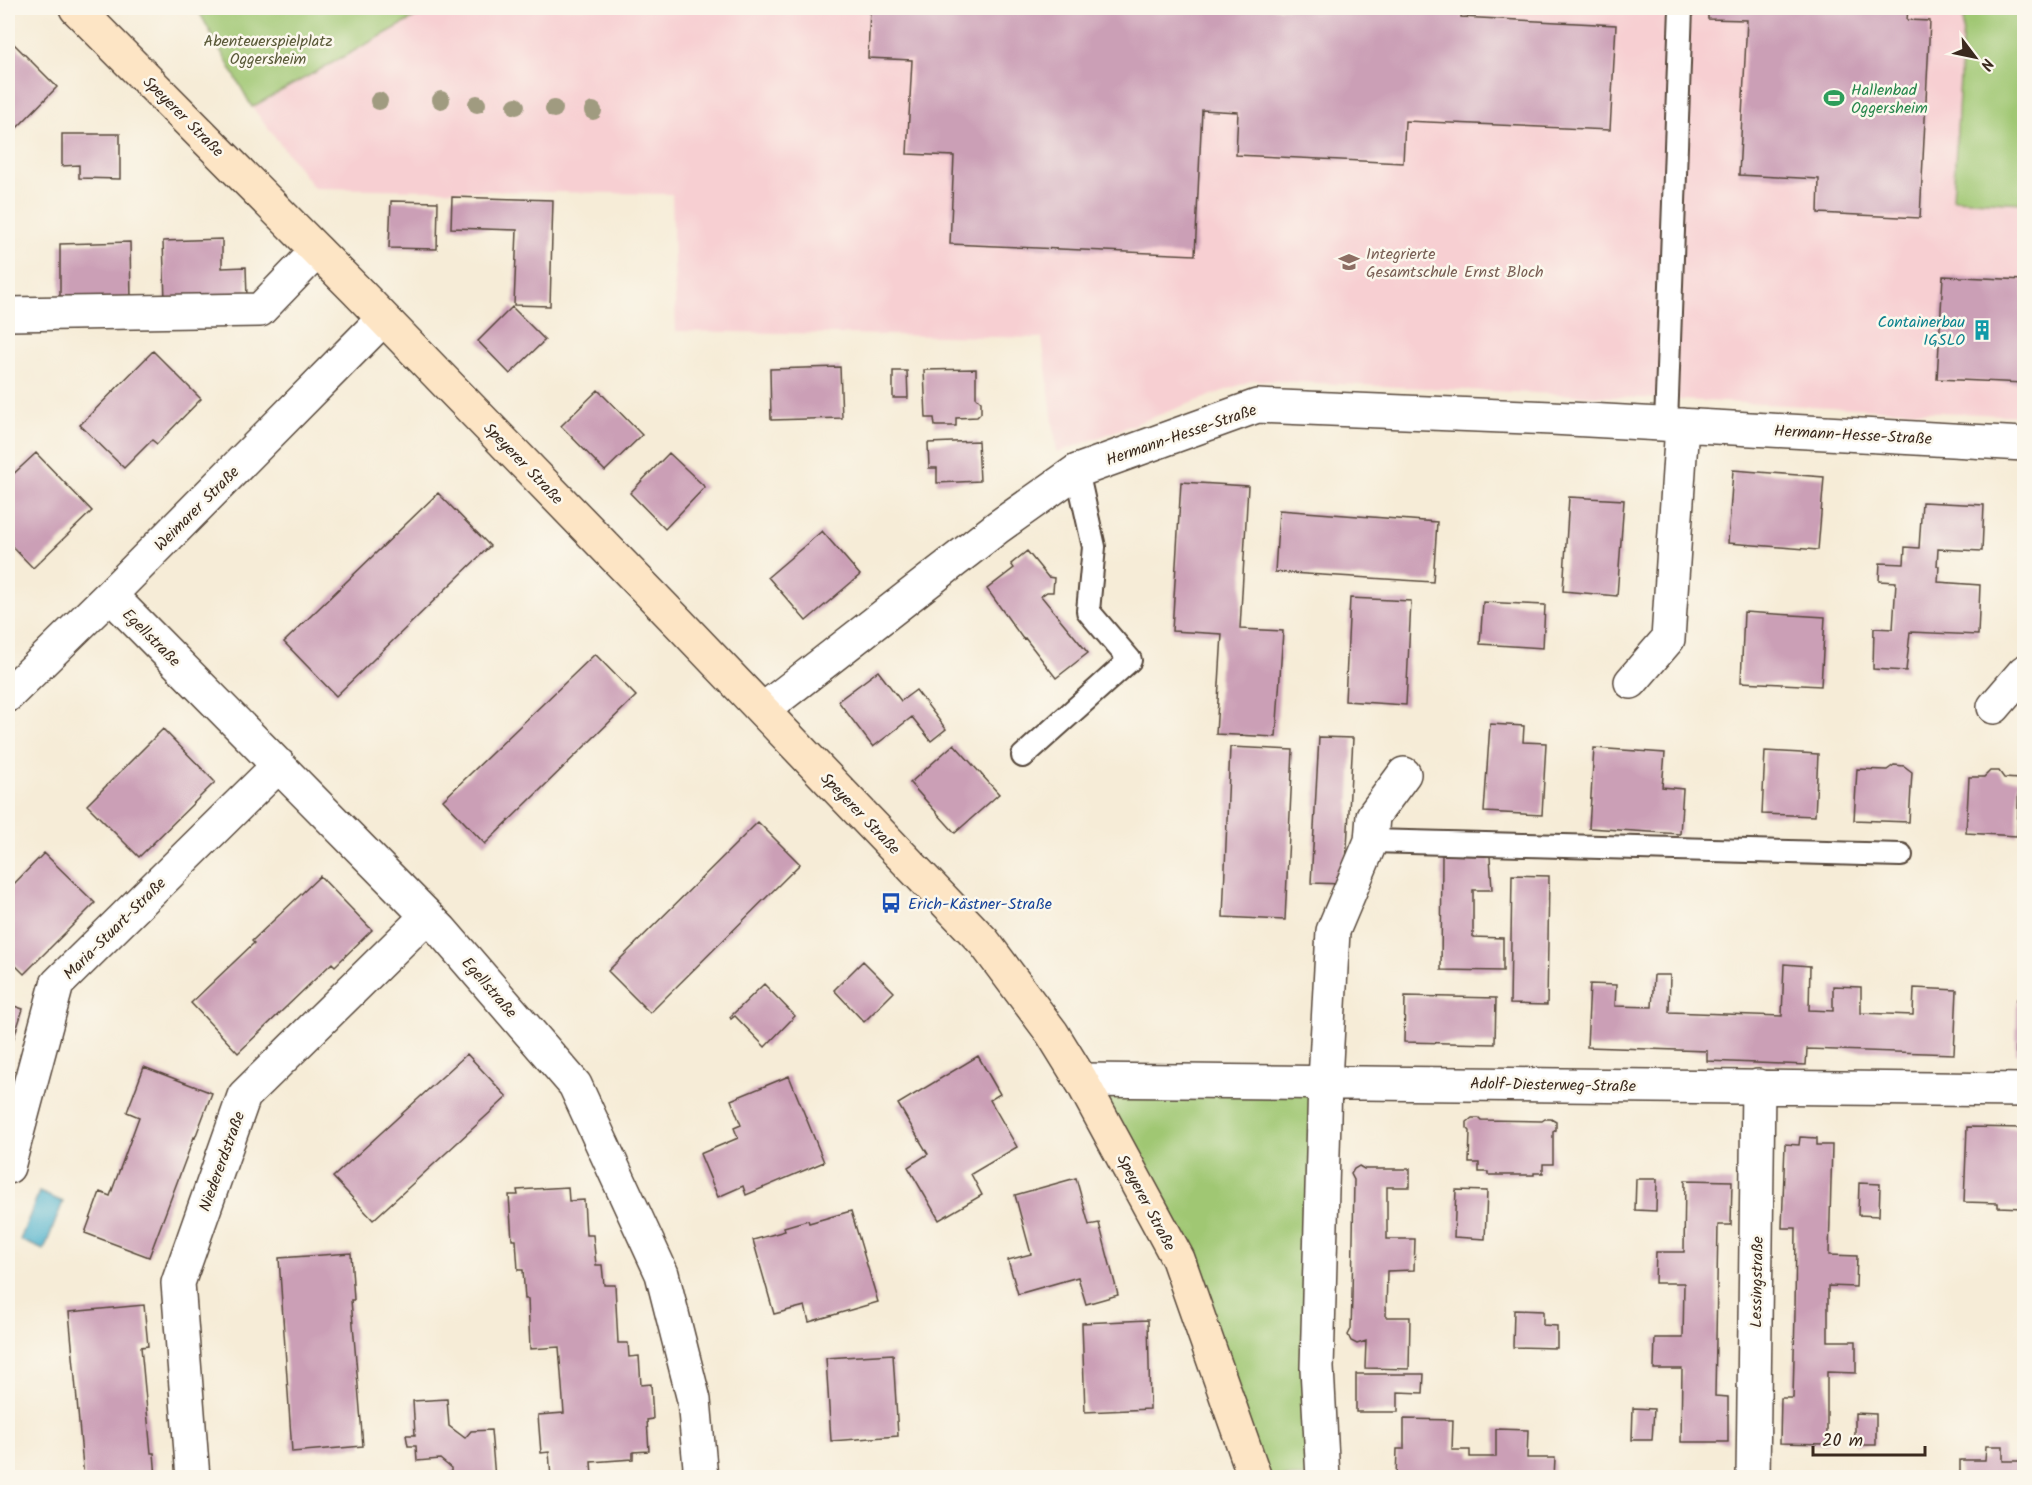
<svg xmlns="http://www.w3.org/2000/svg" width="2032" height="1485" font-family="Kalam,sans-serif">
<style>
.built{fill:#f7cfd2}
.green{fill:#a0c773;stroke:#6e7848;stroke-width:1.5}
.water{fill:#4db1cc;stroke:#446e75;stroke-width:1.5}
.building{fill:#cb9fb6}
.lines{fill:none;stroke-linecap:round;stroke-linejoin:round}
.lane-casing{stroke:#57473a;stroke-width:26}
.street-casing{stroke:#57473a;stroke-width:36}
.secondary-casing{stroke:#57473a;stroke-width:36}
.lane{stroke:#fff;stroke-width:22}
.street{stroke:#fff;stroke-width:33}
.secondary{stroke:#fde5c5;stroke-width:33}
.tree{fill:#a09b80}
.labels{text-anchor:middle;stroke-width:5;stroke-linejoin:round;paint-order:stroke}
.park-label{font-size:16px;fill:#595938;stroke:#fbf7ec}
.leisure-label{font-size:16px;fill:#27864d;stroke:#fbf7ec;text-anchor:start}
.street-label{font-size:16px;fill:#3b2a1e;stroke:#fbf7ec}
.education-label{font-size:16px;fill:#785e54;stroke:#fbf7ec;text-anchor:start}
.culture-label{font-size:16px;fill:#0d838f;stroke:#fbf7ec;text-anchor:end}
.transit-label{font-size:16px;fill:#164399;stroke:#fbf7ec;text-anchor:start}
</style>
<rect width="100%" height="100%" fill="#fbf7ec"/>
<filter id="ink" filterUnits="userSpaceOnUse"><feTurbulence type="fractalNoise" baseFrequency=".0167" numOctaves="2"/><feDisplacementMap in="SourceGraphic" scale="12" xChannelSelector="R" yChannelSelector="G"/><feConvolveMatrix kernelMatrix="1 2 1 2 8 2 1 2 1" color-interpolation-filters="sRGB"/></filter>
<filter id="wash" filterUnits="userSpaceOnUse"><feTurbulence type="fractalNoise" baseFrequency=".008" numOctaves="4" result="noise"/><feDisplacementMap in="SourceGraphic" scale="24" xChannelSelector="R" yChannelSelector="G"/><feGaussianBlur stdDeviation="1.35" result="paint"/><feColorMatrix in="noise" values="0 0 0 0 0 0 0 0 0 0 0 0 0 0 0 0 0 1.4 0 .05"/><feComposite in="paint" operator="in"/></filter>
<g filter="url(#wash)">
<rect width="100%" height="100%" fill="#f6ecd7"/>
<path class="built" d="M432 8H2024V416L1253 380 1057 453 1042 338 676 331 672 194 314 188 252 107Z"/>
<path class="green" d="M197 8H432L252 107Z
M1964 8H2024V203L1953 199Z
M1100 1090 1313 1092 1312 1477H1266Z"/>
<path class="water" d="M39 1192 63 1202 44 1250 20 1240Z"/>
<g id="blocks">
<path class="building" d="M870 8H1461V17L1616 25 1610 130 1405 121 1403 163 1236 155 1238 112 1202 110 1195 255 950 244 954 156 907 154 912 60 868 58Z
M1708 8H1908L1907 20 1930 21 1920 218 1818 213 1819 179 1739 175 1747 20 1708 19Z
M11 41 57 87 13 132 8 127V44Z
M62 134H120V179L79 178V165L62 166Z
M452 197 553 200 550 306 514 305 517 230 451 228Z
M391 201 438 202 437 249 389 248Z
M222 239V268L246 267 247 298 165 300 163 241Z
M130 242 131 301 60 302V244Z
M1943 276 2024 280V383L1937 379Z
M512 307 545 340 510 374 478 341Z
M153 351 201 399 157 444 152 440 124 468 80 425Z
M840 367 842 418 771 420 770 369Z
M976 369V397L981 402V413L977 417 956 418V426H935L934 418H926L924 370Z
M893 371H907L908 398H893Z
M598 390 642 435 605 471 561 426Z
M978 441 980 481 937 483V468H929L928 443Z
M36 453 92 511 33 568 8 542V495L13 490 8 484V479Z
M669 453 705 487 665 529 630 493Z
M1733 470 1824 477 1818 550 1728 543Z
M1181 482 1248 486 1240 629 1283 631 1276 737 1216 734 1222 634 1172 631Z
M438 493 490 546 336 696 284 642Z
M1569 497 1624 500 1617 596 1563 591Z
M1922 502 1984 505 1982 551 1938 549 1937 566H1939L1938 582 1980 585 1978 635 1910 632 1906 671 1873 669 1874 628 1893 629 1896 582 1879 581 1880 563 1904 564 1905 547 1919 548Z
M1279 510 1437 522 1433 582 1275 572Z
M822 531 860 575 806 621 768 577Z
M1027 551 1048 577 1054 578 1053 592H1047L1041 596 1088 653 1056 678 1025 638 1023 639 987 589 1014 568 1011 564Z
M1350 598 1411 601 1406 705 1345 701Z
M1483 602 1545 605 1543 648 1480 644Z
M1744 612 1825 617 1821 686 1741 682Z
M595 654 636 696 485 844 443 800Z
M878 671 901 701 916 690 946 729 931 741 912 717 873 747 838 701Z
M1490 724 1524 726 1523 742 1546 743 1542 815 1484 812Z
M163 729 215 782 139 857 87 805Z
M1319 737 1353 738 1345 884 1311 883Z
M954 744 999 794 955 833 910 783Z
M1230 747 1293 750 1285 920 1223 917Z
M1594 748 1665 753 1662 787 1683 789 1680 834 1589 828Z
M1765 751 1818 754 1815 816 1762 814Z
M1894 765 1904 766 1912 772 1909 822 1854 820 1857 769 1887 770Z
M1990 771H1999L2004 778 2019 779 2017 836 1966 833 1969 777H1984Z
M758 822 800 864 650 1013 608 971Z
M44 853 95 903 24 974 8 958V890Z
M1442 855 1490 856 1492 890H1473V937L1503 938V971L1441 970Z
M1512 875 1549 876 1547 1005 1510 1004Z
M320 876 372 930 335 966 332 963 238 1053 191 1003 254 943 252 941Z
M863 961 894 992 864 1022 834 990Z
M1784 964 1810 966 1809 1010 1833 1011V986L1861 987V1013L1913 1015 1914 988 1957 990 1954 1054 1807 1049 1806 1065 1707 1061V1051L1587 1047 1590 984 1616 985 1615 1006 1652 1007 1654 975H1670L1669 1012 1782 1016Z
M764 984 795 1016 765 1047 735 1016 731 1019 730 1017Z
M1405 996 1496 998 1495 1044 1404 1042Z
M2017 999 2024 1000V1054L2016 1053Z
M8 1004 23 1009 8 1056Z
M467 1054 507 1097 373 1220 333 1177Z
M978 1056 1000 1094 990 1100 1017 1147 971 1174 982 1195 939 1220 908 1167 928 1154 898 1104Z
M144 1067 212 1093 195 1138 194 1137 149 1257 85 1233 100 1192 110 1196 139 1117 127 1112Z
M789 1076 824 1162 746 1195 743 1186 718 1197 700 1154 738 1138 734 1128 741 1125 731 1100Z
M1472 1118H1479L1481 1120 1542 1121 1545 1119H1551L1556 1122V1130L1553 1132V1164H1543V1173H1534V1175H1488V1172H1479V1163H1469L1470 1131 1467 1128V1122Z
M1967 1127 2024 1128V1208L1998 1207V1203L1964 1202Z
M1800 1137 1817 1138V1145H1832L1829 1255 1857 1256 1856 1287 1828 1286V1341H1856V1373L1827 1372V1444L1780 1443 1781 1398H1793L1795 1313 1796 1228H1782L1785 1144 1799 1145Z
M1359 1166 1364 1169H1410V1187H1387V1239H1415L1414 1270 1387 1271 1386 1317H1410L1409 1369 1365 1368 1366 1341 1357 1344 1351 1341 1348 1335 1351 1329 1352 1297 1354 1180 1351 1174 1354 1169Z
M1076 1178 1089 1225 1099 1223 1118 1295 1086 1304 1078 1277 1018 1294 1008 1260 1031 1254 1015 1195Z
M1636 1179H1657L1656 1211 1635 1210Z
M1685 1180 1732 1181 1731 1225H1718L1715 1396 1728 1397V1442H1681L1682 1369H1654L1655 1338H1683L1684 1283H1655L1656 1252H1684Z
M1859 1183 1880 1184 1879 1216 1858 1215Z
M568 1187 569 1201 584 1200 586 1235H593L596 1265H602L604 1285H615L618 1343H628L629 1357 639 1356 641 1385 651 1384 653 1419 647 1420 649 1451 633 1452V1459L591 1462 592 1476 551 1478 549 1452 541 1453 538 1415 564 1413 559 1347 530 1349 528 1299H525L523 1270H518L516 1240H512L509 1195H518L517 1190Z
M1456 1190 1487 1191 1485 1239 1454 1237Z
M851 1211 878 1302 809 1322 805 1306 774 1314 753 1240 785 1231 784 1227 808 1220 809 1223Z
M351 1253 354 1300H351L363 1446 292 1452 279 1258Z
M144 1305 148 1346 141 1347 151 1453H154L156 1478H84L69 1312Z
M1514 1310 1543 1311V1325L1557 1326V1348L1513 1347Z
M1148 1320 1150 1409 1085 1412 1082 1323Z
M893 1354 898 1436 831 1441 826 1358Z
M1356 1374H1424L1423 1393 1398 1392V1412H1356Z
M447 1399 449 1426 465 1438 471 1431 491 1430 495 1478H451V1468L440 1459 417 1461 416 1446H408L406 1435H415L413 1401Z
M1633 1408 1654 1409 1652 1440H1632Z
M1855 1413 1876 1414V1445H1855Z
M1404 1419 1453 1420 1452 1450H1470V1457H1496V1429L1528 1430 1527 1458H1555L1554 1478H1396L1397 1449H1404Z
M1986 1446H2003V1461H2024V1478H1960V1460H1985Z"/>
</g>
</g>
<g filter="url(#ink)">
<use href="#blocks" fill-opacity="0" stroke="#57473a" stroke-width="1.5"/>
<g class="lines">
<g class="lane-casing">
<path id="lane" d="M1666 424 1681 8
M1023 756 1130 660 1088 611 1094 547 1077 471
M1371 841 1901 855"/>
</g>
<g class="street-casing">
<path id="street" d="M8 314 260 310 317 251
M110 595 441 930 575 1085 662 1274 694 1400 701 1478
M1631 682 1668 639 1682 425
M8 695 110 595 383 319
M1994 707 2024 672
M763 710 998 527 1077 471 1257 406 1552 418 2024 444
M1081 1080 2024 1090
M8 1167 57 984 279 765
M193 1478 178 1283 244 1096 427 916
M1323 1478 1317 1368 1325 1081 1333 931 1371 841 1373 816 1404 774
M1753 1478 1758 1086"/>
</g>
<g class="secondary-casing">
<path id="secondary" d="M76 8 356 290 678 622 984 942 1052 1033 1081 1080 1178 1259 1255 1478"/>
</g>
<use href="#lane" class="lane"/>
<use href="#street" class="street"/>
<use href="#secondary" class="secondary"/>
</g>
<g class="tree">
<circle cx="441" cy="100" r="9"/>
<circle cx="379" cy="101" r="9"/>
<circle cx="477" cy="104" r="9"/>
<circle cx="516" cy="106" r="9"/>
<circle cx="554" cy="109" r="9"/>
<circle cx="593" cy="111" r="9"/>
</g>
</g>
<defs>
<g id="stadium-bare" transform="scale(1.62)"><path d="M0-5a6.5 5 0 1 0 0 10a6.5 5 0 1 0 0-10ZM-3.5-1.8h7v3.6h-7Z" fill="#2e9e5b" stroke="#fbf7ec" stroke-width="2.5" paint-order="stroke"/></g>
<g id="school-bare" transform="scale(1.62)"><path d="M0-5L7-2L0 1L-7-2ZM-4 1L0 2.5L4 1V4Q0 6-4 4Z" fill="#8d6e63" stroke="#fbf7ec" stroke-width="2.5" paint-order="stroke"/></g>
<g id="building-bare" transform="scale(1.62)"><path d="M-4-6H4V6H1V3H-1V6H-4ZM-2.5-4.3h1.7v1.8h-1.7ZM.8-4.3h1.7v1.8H.8ZM-2.5-1h1.7V.8h-1.7ZM.8-1h1.7V.8H.8Z" fill="#0f9aa8" stroke="#fbf7ec" stroke-width="2.5" paint-order="stroke"/></g>
<g id="bus-bare" transform="scale(1.62)"><path d="M-5-6H5V4H4V6H2V4H-2V6H-4V4H-5ZM-3.5-4V0h7V-4ZM-3.5 1.2v1.5H-2V1.2ZM2 1.2v1.5H3.5V1.2Z" fill="#1a4fb4" stroke="#fbf7ec" stroke-width="2.5" paint-order="stroke"/></g>
</defs>
<g fill-rule="evenodd">
<use href="#stadium-bare" x="1834" y="98"/>
<use href="#school-bare" x="1349" y="262"/>
<use href="#building-bare" x="1982" y="330"/>
<use href="#bus-bare" x="891" y="903"/>
</g>
<g class="labels">
<g class="park-label">
<text x="268" y="46">Abenteuerspielplatz<tspan x="268" dy="18">Oggersheim</tspan></text>
</g>
<g class="leisure-label">
<text x="1851" y="95">Hallenbad<tspan x="1851" dy="18">Oggersheim</tspan></text>
</g>
<g class="street-label">
<text transform="translate(184 116) rotate(45)" y="6">Speyerer Straße</text>
<text transform="translate(1181 434) rotate(-19)" y="6">Hermann-Hesse-Straße</text>
<text transform="translate(1853 434) rotate(3)" y="6">Hermann-Hesse-Straße</text>
<text transform="translate(524 463) rotate(46)" y="6">Speyerer Straße</text>
<text transform="translate(196 508) rotate(-45)" y="6">Weimarer Straße</text>
<text transform="translate(152 637) rotate(45)" y="6">Egellstraße</text>
<text transform="translate(861 813) rotate(46)" y="6">Speyerer Straße</text>
<text transform="translate(114 928) rotate(-45)" y="6">Maria-Stuart-Straße</text>
<text transform="translate(490 987) rotate(49)" y="6">Egellstraße</text>
<text transform="translate(1553 1084) rotate(1)" y="6">Adolf-Diesterweg-Straße</text>
<text transform="translate(221 1161) rotate(-70)" y="6">Niedererdstraße</text>
<text transform="translate(1147 1202) rotate(62)" y="6">Speyerer Straße</text>
<text transform="translate(1756 1282) rotate(-89)" y="6">Lessingstraße</text>
</g>
<g class="education-label">
<text x="1366" y="259">Integrierte<tspan x="1366" dy="18">Gesamtschule Ernst Bloch</tspan></text>
</g>
<g class="culture-label">
<text x="1965" y="327">Containerbau<tspan x="1965" dy="18">IGSLO</tspan></text>
</g>
<g class="transit-label">
<text x="908" y="909">Erich-Kästner-Straße</text>
</g>
</g>
<rect width="2032" height="1485" fill="none" stroke="#fbf7ec" stroke-width="30"/>
<g transform="translate(1975 57) rotate(122)" stroke="#fbf7ec" stroke-width="4.5" paint-order="stroke">
<path d="M0-4.5L10 22L0 15L-10 22Z" fill="#3b2a1e"/>
<text y="-9" font-size="16" font-weight="bold" text-anchor="middle" fill="#3b2a1e">N</text>
</g>
<path d="M1813 1446v9h112v-9" fill="none" stroke="#3b2a1e" stroke-width="3"/>
<text x="1822" y="1446" font-size="18" fill="#3b2a1e" stroke="#fbf7ec" stroke-width="4.5" paint-order="stroke">20 m</text>
</svg>
